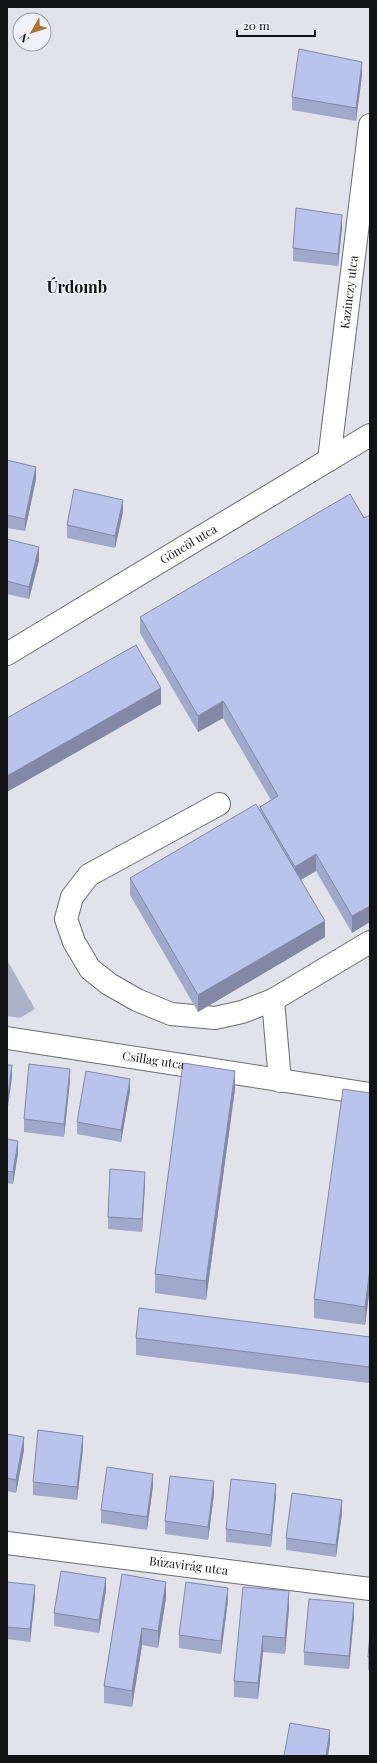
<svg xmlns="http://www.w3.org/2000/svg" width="377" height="1763" font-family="'Playfair Display',serif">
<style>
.green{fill:#adb2cb}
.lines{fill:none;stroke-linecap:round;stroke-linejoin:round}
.minor-casing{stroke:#6a6c71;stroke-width:24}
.minor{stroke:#fff;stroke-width:22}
.wall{fill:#a0a8cb}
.shaded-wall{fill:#8288a5}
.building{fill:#bac3ec;stroke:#8288a5}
.labels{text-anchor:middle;stroke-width:3;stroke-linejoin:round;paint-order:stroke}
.street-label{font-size:12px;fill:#121315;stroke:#eff1f7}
.district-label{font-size:16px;font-weight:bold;fill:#121315;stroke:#eff1f7}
</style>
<rect width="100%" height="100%" fill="#e2e3ea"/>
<path class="green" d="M7 960 35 1009 20 1018 7 1016Z"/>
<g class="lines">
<g class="minor-casing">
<g id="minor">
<path id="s1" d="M329 460 370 125"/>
<path id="s2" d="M7 654 370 435"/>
<path d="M219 804 89 875 72 897 66 919 74 942 90 969 109 984 137 1000 171 1014 215 1018 242 1012 273 1000 370 942"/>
<path d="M273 1000 280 1081"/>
<path id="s3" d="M7 1038 370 1094"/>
<path id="s4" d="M7 1543 370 1589"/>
</g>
</g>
<use href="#minor" class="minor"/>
</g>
<path class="wall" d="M362 75 356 121 292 110V97Z
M342 228 338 266 293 261V248Z
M7 460 36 479 25 531 7 528Z
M123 512 115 548 67 538V525Z
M364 518 352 933 316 871 301 880 325 937 198 1012 130 895V878L260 809V807L271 800 223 718 198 732 140 633V617Z
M7 539 39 560 29 599 7 594Z
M70 1081 64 1137 24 1132V1119Z
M235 1089 206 1300 155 1293V1274Z
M130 1091 121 1142 77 1134V1122Z
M370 1093V1287L365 1325 314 1318V1299Z
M7 1139 18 1153 13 1184 7 1183Z
M145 1184 142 1232 108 1229V1217Z
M370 1337V1374L369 1383 136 1355V1338Z
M7 1434 24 1450 16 1493 7 1491Z
M83 1448 77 1500 33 1495V1482Z
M153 1486 147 1530 101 1523V1510Z
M214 1494 208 1540 165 1534V1521Z
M276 1496 271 1547 226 1542V1529Z
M342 1513 336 1557 286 1550V1538Z
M122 1574 166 1598 158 1648 142 1645 132 1707 104 1703V1686Z
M7 1582 35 1597 30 1642 7 1639Z
M243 1587 289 1608 285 1654 263 1652 258 1699 234 1697V1681Z
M106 1590 99 1633 54 1626V1613Z
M228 1600 221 1654 179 1648V1635Z
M354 1616 349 1669 304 1665V1652Z
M370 1632V1670H368V1657Z"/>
<path class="shaded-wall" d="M362 62V75L356 121V108Z
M342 215V228L338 266V254Z
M36 467V479L25 531V519Z
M123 500V512L115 548V536Z
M39 547V560L29 599V587Z
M161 688V704L7 792V776Z
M223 701V718L198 732V716Z
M316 854V871L295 883V867Z
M370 906V922L352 933V916Z
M325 921V937L198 1012V995Z
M12 1065V1078L7 1113V1101Z
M70 1069V1081L64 1137V1124Z
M235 1071V1089L206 1300V1281Z
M130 1079V1091L121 1142V1130Z
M18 1141V1153L13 1184V1172Z
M145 1172V1184L142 1232V1219Z
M370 1268V1287L365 1325V1307Z
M370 1357V1374L369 1383V1367Z
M83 1436V1448L77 1500V1487Z
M24 1437V1450L16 1493V1480Z
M153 1474V1486L147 1530V1517Z
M214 1481V1494L208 1540V1527Z
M276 1484V1496L271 1547V1535Z
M342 1500V1513L336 1557V1545Z
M106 1578V1590L99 1633V1620Z
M166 1582V1598L158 1648V1631Z
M35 1585V1597L30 1642V1629Z
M228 1588V1600L221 1654V1641Z
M289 1591V1608L285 1654V1638Z
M354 1603V1616L349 1669V1656Z
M142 1628V1645L132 1707V1691Z
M263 1636V1652L258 1699V1683Z
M330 1730V1743L328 1756H326Z"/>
<path class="building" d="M299 49 362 62 356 108 292 97Z
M296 208 342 215 338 254 293 248Z
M7 460 36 467 25 519 7 515Z
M74 489 123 500 115 536 67 525Z
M350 494 364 518 370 515V906L352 916 316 854 295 867 260 807 278 796 223 701 198 716 140 617Z
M7 539 39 547 29 587 7 581Z
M136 645 161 688 7 776V718Z
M256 804 325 921 198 995 130 878Z
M183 1063 235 1071 206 1281 155 1274Z
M29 1064 70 1069 64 1124 24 1119Z
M7 1065H12L7 1101Z
M86 1071 130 1079 121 1130 77 1122Z
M343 1089 370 1093V1268L365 1307 314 1299Z
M7 1139 18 1141 13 1172 7 1171Z
M110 1169 145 1172 142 1219 108 1217Z
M139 1308 370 1337V1357L369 1367 136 1338Z
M38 1430 83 1436 77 1487 33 1482Z
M7 1434 24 1437 16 1480 7 1478Z
M107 1467 153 1474 147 1517 101 1510Z
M170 1476 214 1481 208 1527 165 1521Z
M231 1479 276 1484 271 1535 226 1529Z
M292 1493 342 1500 336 1545 286 1538Z
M61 1571 106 1578 99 1620 54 1613Z
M122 1574 166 1582 158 1631 142 1628 132 1691 104 1686Z
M7 1582 35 1585 30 1629 7 1627Z
M186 1582 228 1588 221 1641 179 1635Z
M243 1587 289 1591 285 1638 263 1636 258 1683 234 1681Z
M309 1599 354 1603 349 1656 304 1652Z
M370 1632V1658L368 1657Z
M290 1723 330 1730 326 1756H284Z"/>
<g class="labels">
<g class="street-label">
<text dy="4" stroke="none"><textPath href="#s1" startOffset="169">Kazinczy utca</textPath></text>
<text dy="4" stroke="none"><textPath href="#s2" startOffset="212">Göncöl utca</textPath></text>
<text dy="4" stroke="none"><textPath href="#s3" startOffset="148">Csillag utca</textPath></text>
<text dy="4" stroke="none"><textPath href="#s4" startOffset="183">Búzavirág utca</textPath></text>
</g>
<g class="district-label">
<text x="77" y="293">Úrdomb</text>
</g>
</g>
<rect width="377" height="1763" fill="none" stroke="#121315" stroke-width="16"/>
<g transform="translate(32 32) rotate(231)"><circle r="19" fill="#eff1f7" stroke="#97989d"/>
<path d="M0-3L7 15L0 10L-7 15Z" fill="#ab7131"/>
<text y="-6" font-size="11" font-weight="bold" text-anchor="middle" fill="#121315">N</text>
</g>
<path d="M237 30v6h78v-6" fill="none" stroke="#121315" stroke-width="2"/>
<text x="243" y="30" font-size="12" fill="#121315" stroke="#eff1f7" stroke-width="3" paint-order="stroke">20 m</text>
</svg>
